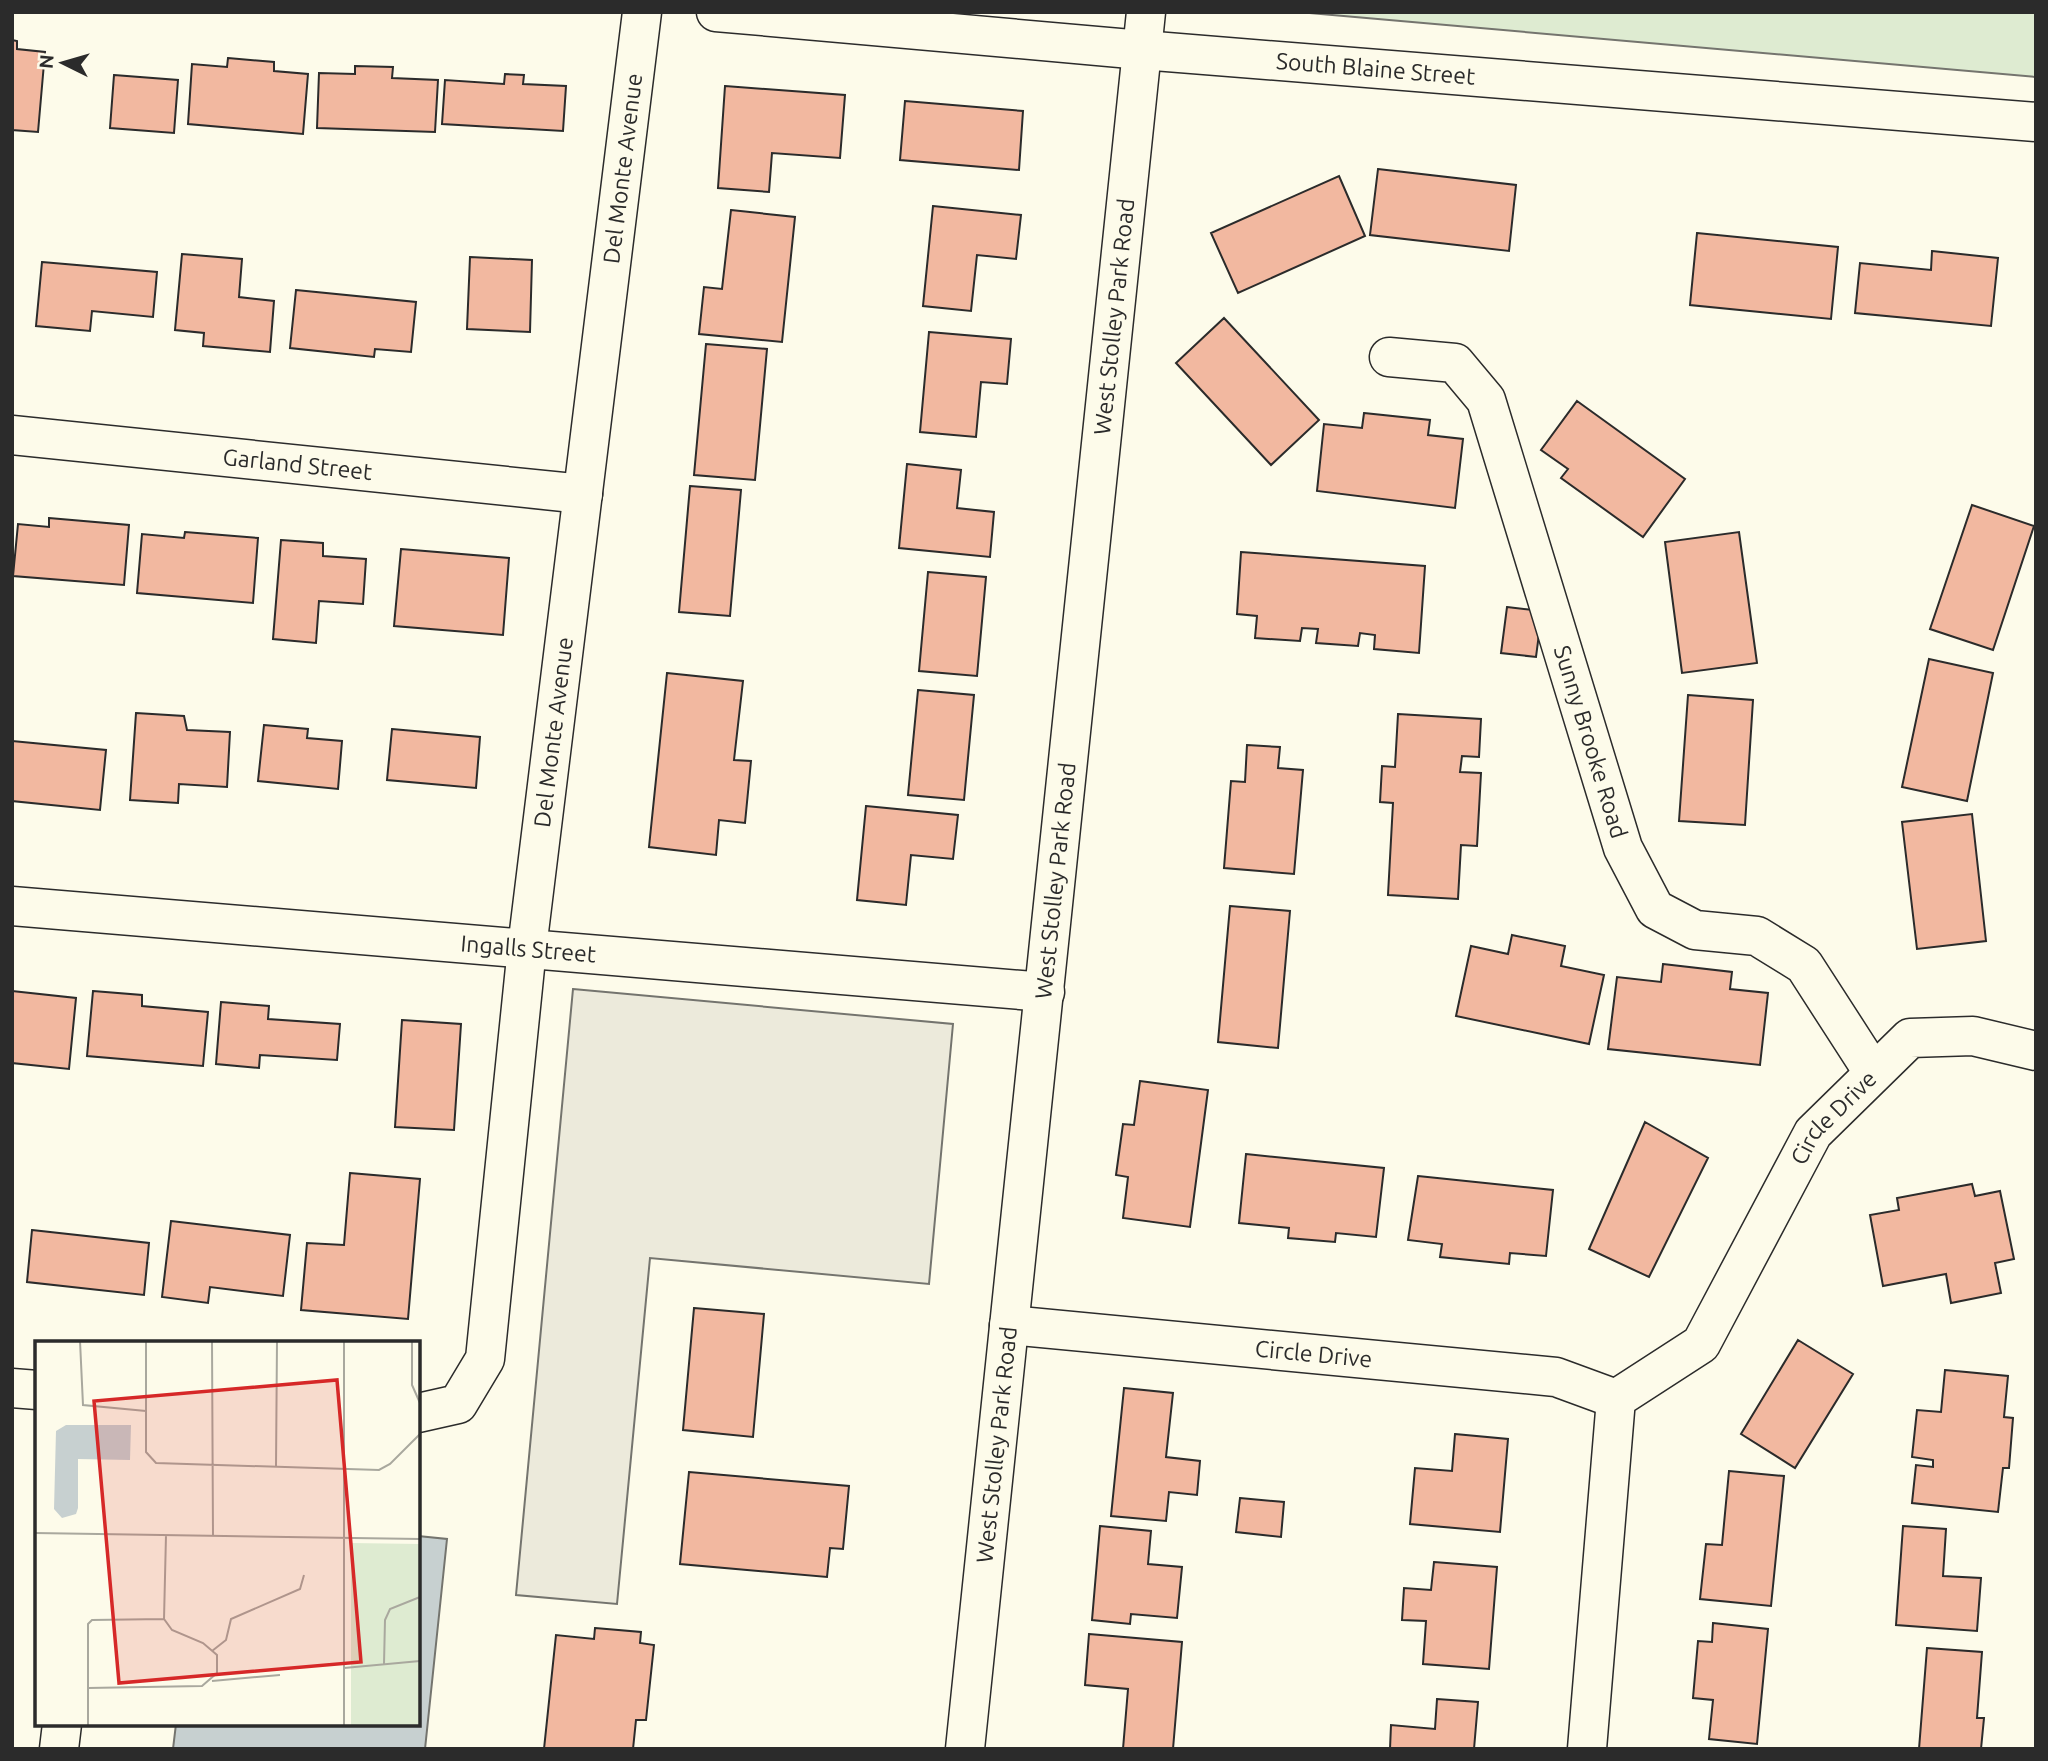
<svg xmlns="http://www.w3.org/2000/svg" width="2048" height="1761" font-family="Ubuntu,sans-serif">
<style>
.green{fill:#deebd1;stroke:#74746e;stroke-width:2}
.parking{fill:#eceadb;stroke:#74746e;stroke-width:2}
.water{fill:#c7d0d0;stroke:#74746e;stroke-width:2}
.building{fill:#f2b8a0;stroke:#2b2b2b;stroke-width:2}
.lines{fill:none;stroke-linecap:round;stroke-linejoin:round}
.minor-casing{stroke:#2b2b2b;stroke-width:41}
.major-casing{stroke:#2b2b2b;stroke-width:41}
.minor{stroke:#fdfbea;stroke-width:38}
.major{stroke:#fdfbea;stroke-width:38}
.labels{text-anchor:middle;stroke-width:5;stroke-linejoin:round;paint-order:stroke}
.street-label{font-size:23px;fill:#2b2b2b;stroke:#fdfbea}
.inset-road{fill:none;stroke:#a9a89e;stroke-width:2}
.view{fill:#d62828;fill-opacity:0.15;stroke:#d62828;stroke-width:3.5}
.inset-edge{fill:none;stroke:#2b2b2b;stroke-width:3.5}
</style>
<rect width="100%" height="100%" fill="#fdfbea"/>
<path class="green" d="M1298 12H2036V77Z"/>
<path class="parking" d="M573 989 953 1024 929 1284 650 1258 617 1604 516 1595Z"/>
<path class="water" d="M418 1536 447 1539 425 1749H173L176 1724H418Z"/>
<path class="building" d="M12 40 17 41V49L45 52 38 132 12 130Z
M228 58 274 62V71L308 74 303 134 188 124 192 64 227 67Z
M355 66 393 67 392 78 438 80 435 132 317 128 319 73 355 74Z
M505 74 524 75 523 84 566 86 563 131 442 124 445 80 504 84Z
M114 75 178 80 174 133 110 128Z
M725 86 845 95 840 158 772 153 769 192 718 188Z
M905 101 1023 111 1019 170 900 160Z
M1378 169 1516 185 1509 251 1370 235Z
M1339 176 1365 236 1238 293 1211 233Z
M933 206 1021 215 1016 259 977 255 971 311 923 306Z
M731 210 795 217 782 342 699 334 704 287 722 289Z
M1697 233 1838 247 1831 319 1690 305Z
M1932 251 1998 258 1991 326 1855 313 1860 263 1931 270Z
M182 254 242 259 239 297 274 301 270 352 203 346 204 333 175 330Z
M470 257 532 260 530 332 467 329Z
M42 262 157 272 153 317 92 311 90 331 36 326Z
M296 290 416 302 411 352 375 349 374 357 290 348Z
M1224 318 1319 420 1271 465 1176 363Z
M929 332 1011 339 1007 384 981 382 976 437 920 432Z
M706 344 767 349 755 480 694 475Z
M1577 401 1685 479 1643 537 1561 478 1568 469 1541 450Z
M1364 413 1430 420 1428 435 1463 439 1455 508 1317 491 1324 424 1362 428Z
M907 464 961 470 957 508 994 512 990 557 899 548Z
M690 486 741 490 730 616 679 612Z
M1972 505 2034 526 1993 650 1930 629Z
M49 518 129 525 124 585 13 576 18 524 49 527Z
M185 532 258 538 253 603 137 593 142 534 184 538Z
M1739 532 1757 663 1682 673 1665 542Z
M281 540 323 543V556L366 559 363 604 319 601 316 643 273 639Z
M401 549 509 558 503 635 394 626Z
M1241 552 1425 566 1419 653 1374 649 1375 635 1360 633 1358 646 1316 643 1318 629 1302 628 1300 641 1255 638 1257 616 1237 614Z
M928 572 986 577 977 676 919 671Z
M1507 607 1542 611 1536 657 1501 653Z
M1929 659 1993 673 1967 801 1902 787Z
M667 673 743 681 734 760 751 761 745 823 719 820 716 855 649 847Z
M918 690 974 695 964 800 908 795Z
M1688 695 1753 700 1745 825 1679 821Z
M136 713 184 716 187 730 230 732 227 787 179 784 178 803 130 800Z
M1398 714 1481 719 1479 757 1462 756 1460 772 1481 773 1477 846 1461 845 1458 899 1388 895 1393 803 1380 802 1382 766 1395 767Z
M264 725 308 729 307 738 342 741 338 789 258 781Z
M392 729 480 737 476 788 387 780Z
M12 741 106 750 100 810 12 801Z
M1247 745 1280 747 1278 768 1303 770 1294 874 1224 868 1231 781 1245 782Z
M866 806 958 815 953 859 911 855 906 905 857 900Z
M1972 814 1986 941 1917 949 1902 822Z
M1230 906 1290 911 1278 1048 1218 1042Z
M1512 935 1565 946 1561 966 1604 975 1589 1044 1456 1016 1471 946 1508 954Z
M1663 964 1732 972 1730 989 1768 993 1760 1065 1608 1049 1617 977 1661 982Z
M12 991 76 998 69 1069 12 1063Z
M93 991 142 995V1006L208 1012 203 1066 87 1056Z
M221 1002 269 1006 268 1019 340 1024 337 1060 260 1055 259 1068 216 1064Z
M402 1020 461 1024 454 1130 395 1127Z
M1140 1081 1208 1090 1190 1227 1123 1218 1128 1177 1116 1175 1123 1124 1134 1125Z
M1645 1122 1708 1158 1649 1277 1589 1249Z
M1246 1154 1384 1168 1376 1237 1336 1233 1335 1242 1288 1238 1289 1228 1239 1223Z
M350 1173 420 1179 408 1319 301 1310 307 1243 344 1245Z
M1418 1176 1553 1190 1546 1256 1510 1253 1509 1264 1440 1257 1442 1244 1408 1240Z
M1972 1184 1975 1196 2000 1191 2014 1259 1995 1263 2001 1293 1951 1303 1946 1274 1883 1286 1870 1215 1899 1210 1897 1198Z
M171 1221 290 1235 283 1296 210 1287 208 1303 162 1297Z
M32 1230 149 1243 144 1295 27 1282Z
M694 1308 764 1314 753 1437 683 1430Z
M1798 1340 1853 1374 1795 1468 1741 1434Z
M1945 1370 2008 1376 2004 1417 2013 1418 2009 1468H2003L1998 1512 1912 1503 1916 1465 1933 1467V1460L1912 1457 1917 1410 1941 1412Z
M1124 1388 1173 1393 1166 1457 1200 1461 1197 1495 1169 1492 1166 1521 1111 1516Z
M1455 1434 1508 1439 1500 1532 1410 1524 1415 1468 1452 1471Z
M1729 1471 1784 1476 1771 1606 1700 1599 1706 1544 1722 1545Z
M689 1472 849 1486 843 1549 830 1548 827 1577 680 1564Z
M1240 1498 1284 1502 1281 1537 1236 1532Z
M1100 1526 1151 1531 1148 1564 1182 1567 1177 1618 1131 1614 1130 1624 1092 1620Z
M1903 1526 1946 1529 1943 1576 1981 1578 1977 1631 1896 1625Z
M1434 1562 1497 1567 1489 1669 1423 1664 1426 1621 1402 1620 1404 1588 1431 1590Z
M1713 1623 1768 1629 1757 1744 1709 1739 1713 1700 1693 1698 1698 1641 1712 1642Z
M595 1628 641 1632 640 1643 654 1645 646 1720H636L633 1749H544L556 1635 594 1639Z
M1089 1634 1182 1642 1173 1749H1123L1128 1689 1085 1685Z
M1927 1648 1982 1652 1977 1718H1984L1981 1749H1919Z
M1437 1699 1478 1702 1474 1749H1390L1391 1725 1435 1729Z"/>
<g class="lines">
<g class="minor-casing">
<g id="minor">
<path id="s1" d="M716 12 1142 50 2036 122"/>
<path id="s2" d="M1389 357 1455 363 1486 400 1623 848 1655 909 1695 930 1757 936 1804 965 1873 1072"/>
<path id="s3" d="M12 435 583 494"/>
<path id="s4" d="M12 906 1045 992"/>
<path id="s5" d="M1009 1325 1556 1377 1616 1399"/>
<path d="M12 1388 37 1390"/>
<path id="s6" d="M418 1413 458 1404 485 1359 527 948 642 12"/>
<path d="M59 1749 62 1724"/>
<path id="s7" d="M1587 1749 1616 1399 1701 1344 1813 1133 1910 1038 1973 1036 2036 1051"/>
</g>
</g>
<g class="major-casing">
<g id="major">
<path id="s8" d="M965 1749 1146 12"/>
</g>
</g>
<use href="#minor" class="minor"/>
<use href="#major" class="major"/>
</g>
<g class="labels">
<g class="street-label">
<text dy="8" stroke="none"><textPath href="#s1" startOffset="662">South Blaine Street</textPath></text>
<text dy="8" stroke="none"><textPath href="#s6" startOffset="1292">Del Monte Avenue</textPath></text>
<text dy="8" stroke="none"><textPath href="#s8" startOffset="1440">West Stolley Park Road</textPath></text>
<text dy="8" stroke="none"><textPath href="#s3" startOffset="287">Garland Street</textPath></text>
<text dy="8" stroke="none"><textPath href="#s6" startOffset="724">Del Monte Avenue</textPath></text>
<text dy="8" stroke="none"><textPath href="#s2" startOffset="472">Sunny Brooke Road</textPath></text>
<text dy="8" stroke="none"><textPath href="#s8" startOffset="873">West Stolley Park Road</textPath></text>
<text dy="8" stroke="none"><textPath href="#s4" startOffset="518">Ingalls Street</textPath></text>
<text dy="8" stroke="none"><textPath href="#s7" startOffset="716">Circle Drive</textPath></text>
<text dy="8" stroke="none"><textPath href="#s5" startOffset="306">Circle Drive</textPath></text>
<text dy="8" stroke="none"><textPath href="#s8" startOffset="306">West Stolley Park Road</textPath></text>
</g>
</g>
<g transform="translate(35 1341)">
<rect width="385" height="385" fill="#fdfbea"/>
<path d="M316 202 385 203V385H316Z" fill="#deebd1"/>
<path d="M31 84H96L95 119 43 118V167L41 173 27 177 19 168 21 90Z" fill="#c7d0d0"/>
<path class="inset-road" d="M45 0 48 64 111 70M111 0V111L121 122 344 129 355 123 385 93M177 0 178 195M309 0V385M377 0V44L385 62M241 125 242 0M0 192 385 198M129 278 131 194M177 310 191 299 196 278 265 248 269 234M349 323 350 279 355 268 385 256M309 327 385 320M177 340 245 334M53 385V283L57 279 129 278 137 289 168 302 182 314V332L167 345 53 347"/>
<path class="view" d="M302 39 326 321 84 342 59 60Z"/>
<rect width="385" height="385" class="inset-edge"/>
</g>
<rect width="2048" height="1761" fill="none" stroke="#2b2b2b" stroke-width="28"/>
<g transform="translate(63 63) rotate(275)" stroke="#fdfbea" stroke-width="5" paint-order="stroke">
<path d="M0-5L12 26L0 18L-12 26Z" fill="#2b2b2b"/>
<text y="-10" font-size="19" font-weight="bold" text-anchor="middle" fill="#2b2b2b">N</text>
</g>
</svg>
